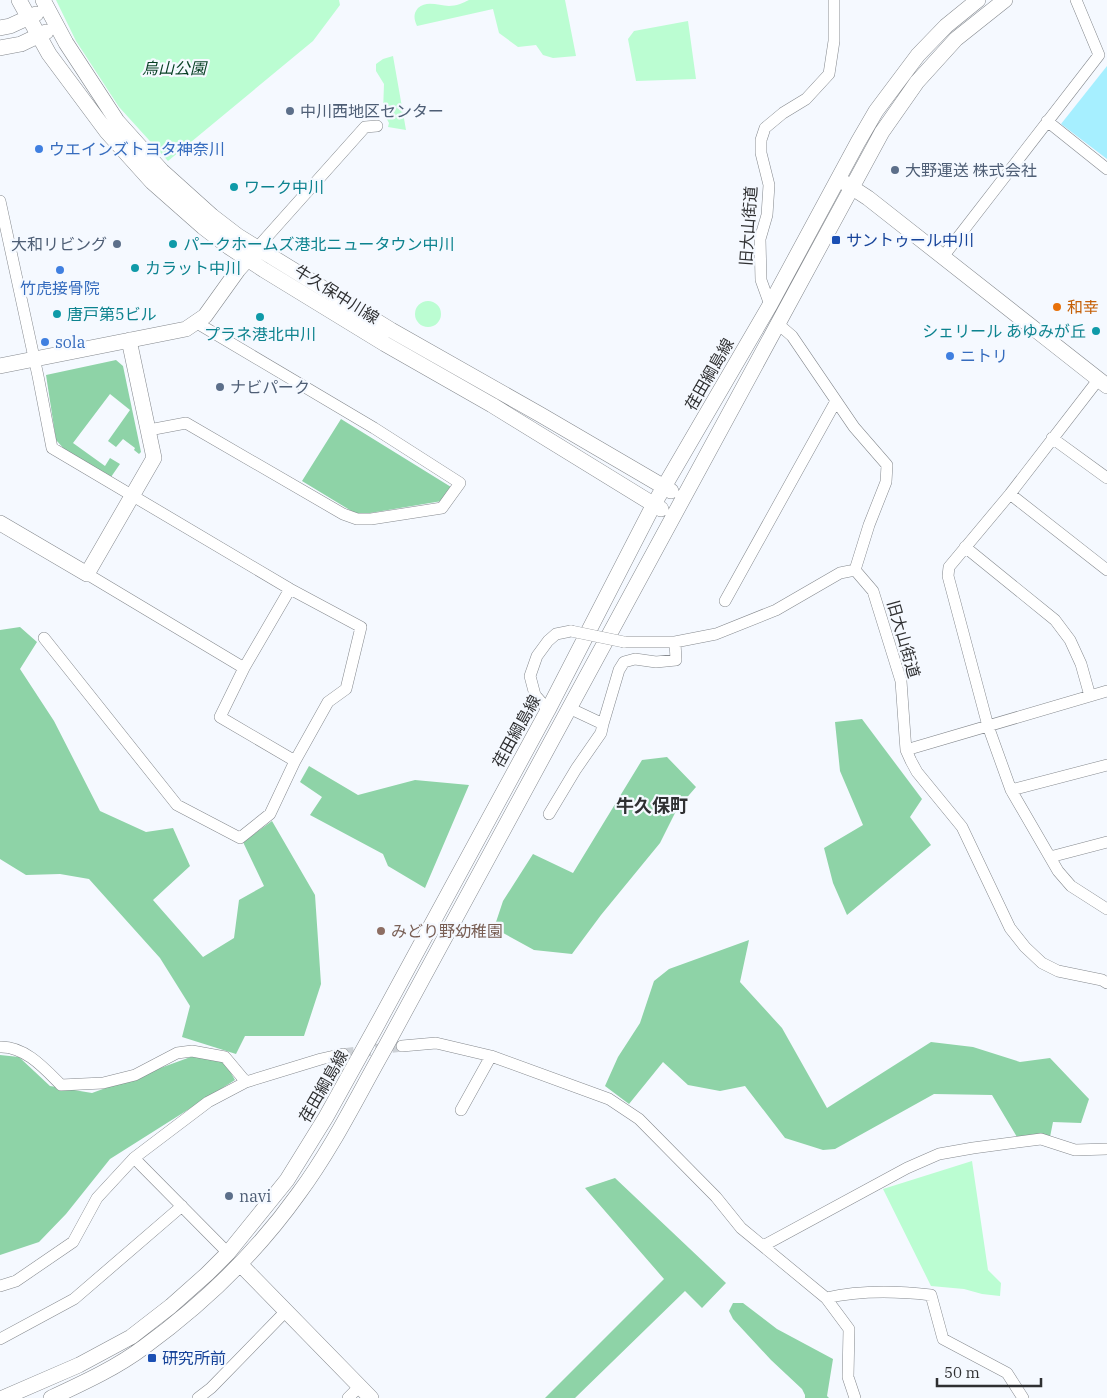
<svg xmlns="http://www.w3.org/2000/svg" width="1107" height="1398" font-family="'IBM Plex Serif','Noto Sans JP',serif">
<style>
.green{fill:#bbfdd2}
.forest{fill:#8ed3a7}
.water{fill:#a6efff}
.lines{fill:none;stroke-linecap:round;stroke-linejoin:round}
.street-tunnel{stroke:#cdd1d6;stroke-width:11;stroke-dasharray:11 5.5;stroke-linecap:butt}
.street-casing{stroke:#85898e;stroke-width:12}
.secondary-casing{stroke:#85898e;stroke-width:16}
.street{stroke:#fff;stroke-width:11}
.secondary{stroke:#fff;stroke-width:15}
.street-bridge-casing{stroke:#85898e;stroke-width:12;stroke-linecap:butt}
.street-bridge{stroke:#fff;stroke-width:11}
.service-dot{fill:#5c6f8a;stroke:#f5f9ff;stroke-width:2}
.shop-dot{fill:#3f7fe0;stroke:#f5f9ff;stroke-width:2}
.culture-dot{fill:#0f9aa8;stroke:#f5f9ff;stroke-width:2}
.transit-dot{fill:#1a4fb4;stroke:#f5f9ff;stroke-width:2}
.food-dot{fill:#e8710a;stroke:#f5f9ff;stroke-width:2}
.education-dot{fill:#8d6e63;stroke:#f5f9ff;stroke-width:2}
.labels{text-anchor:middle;stroke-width:4.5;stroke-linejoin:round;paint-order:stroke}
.park-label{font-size:16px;font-style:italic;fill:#063f23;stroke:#f5f9ff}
.service-label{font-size:16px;fill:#4e5e75;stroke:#f5f9ff;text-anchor:start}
.shop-label{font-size:16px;fill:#366cbe;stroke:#f5f9ff;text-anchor:start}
.culture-label{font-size:16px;fill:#0d838f;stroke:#f5f9ff;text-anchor:start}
.street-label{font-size:16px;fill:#2f3032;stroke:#f5f9ff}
.transit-label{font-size:16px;fill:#164399;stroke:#f5f9ff;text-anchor:start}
.food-label{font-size:16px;fill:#c56008;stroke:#f5f9ff;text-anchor:start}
.education-label{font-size:16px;fill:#785e54;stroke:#f5f9ff;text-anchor:start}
.neighbourhood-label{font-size:18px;font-weight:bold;fill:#2f3032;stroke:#f5f9ff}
</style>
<rect width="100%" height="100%" fill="#f5f9ff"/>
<path class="green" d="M56 0H339L340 5 313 41 168 161 119 107 76 41Z
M469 0H565L576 56 553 58 543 55 536 45 518 47 499 33 493 9 417 26C414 19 413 14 418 8 427 0 439 6 449 6 456 6 463 3 469 0Z
M688 21 696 79 636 81 628 39 634 31Z
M393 56 406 130 388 127 389 123 383 112 384 84 376 71V64L383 59Z
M415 314a13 13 0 1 1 26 0a13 13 0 1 1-26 0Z
M972 1161 988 1270 1001 1283 1000 1296 982 1294 964 1289 931 1286 883 1189Z"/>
<path class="forest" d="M116 360 123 366 141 452 139 454 134 450 135 448 123 439 116 447 108 441 130 410 110 394 73 443 105 466 110 458 120 464 111 477 66 451 56 440 46 375Z
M341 419 451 487 442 501 358 515 302 481Z
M20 627 37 642 20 669 54 721 100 811 146 832 173 828 190 866 153 900 203 957 234 938 239 900 264 886 243 842 272 821 315 895 321 984 304 1036H245L236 1054 182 1037 190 1006 160 958 89 879 60 874 26 875 0 859V630Z
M862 719 922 799 910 817 931 845 847 915 833 883 824 848 863 825 840 771 835 722Z
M667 757 696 787 677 809 660 843 601 915 572 954 534 950 494 928 503 901 533 854 573 873 642 760Z
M309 766 358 795 415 780 469 785 425 888 388 866 383 854 310 815 322 797 300 782Z
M749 940 740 982 782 1028 827 1108 931 1042 973 1047 1020 1062 1050 1058 1089 1099 1081 1123 1053 1122 1050 1137H1017L992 1095 934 1094 835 1149 823 1150 785 1138 745 1086 720 1091 688 1085 663 1062 629 1104 605 1086 618 1057 640 1023 654 981 669 969Z
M0 1055 19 1057 50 1086 92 1093 196 1055 223 1059 235 1080 110 1159 66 1214 39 1242 0 1255Z
M615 1178 726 1283 702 1308 685 1291 575 1398H545L664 1279 585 1188Z
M733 1303H743L777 1329 833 1359 827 1396 829 1398H805V1395L802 1389 771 1360 733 1319 729 1311Z"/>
<path class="water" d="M1107 66V159L1061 124Z"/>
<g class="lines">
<path class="street-tunnel" d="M343 1054 402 1046"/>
<g class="street-casing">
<path id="street" d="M1047 121 1107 169
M0 201 38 376 52 448 290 589 361 627 346 689 328 702 295 761 220 717 244 668 290 589
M257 248 365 127 377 126
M942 258 1099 55 1076 0
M770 305 761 280 760 239 767 215 769 185 761 153V140L765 128 783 113 806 99 829 74 834 41V0
M778 324 792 336 854 427 887 465 886 482 869 525 855 570
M1098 380 1010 494 949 567 948 576 988 726 1011 790 1058 871 1071 886 1107 909
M149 430 186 423 343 514 357 519H371L442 508 460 483 374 428 197 323
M1052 438 1107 478
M1010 494 1107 570
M965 547 1055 620 1070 640 1081 664 1090 696
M855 570 873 591 901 681 905 737 906 750 911 761 917 772 962 827 1010 928 1025 947 1042 963 1058 971 1102 980 1107 983
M87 574 244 668
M725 601 836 401
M44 638 177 805 240 838 270 814 295 761
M624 642H675L716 634 776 610 840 573 855 570
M548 710 535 695 530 676 537 656 548 641 556 634 571 631
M603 724 619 670 624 662 635 659 656 662 676 660 675 642
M906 750 1107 691
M1011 790 1107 765
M549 814 576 769 601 733 603 724 569 708
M1050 857 1107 842
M402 1046 436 1043 491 1056 609 1099 639 1119 716 1197 741 1228 826 1298 849 1329 848 1377 855 1398
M0 1047C25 1046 45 1069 61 1085L103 1083 135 1075 177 1053 192 1051 225 1057 246 1082
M461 1110 491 1056
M134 1158 228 1253
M763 1246 907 1168 939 1154 973 1148 1041 1139 1075 1150 1107 1149
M0 1286 16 1281 73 1242 97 1198 134 1158 208 1102 246 1082 321 1059 343 1054
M826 1298C861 1290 896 1291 931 1295L943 1339 1007 1373 1023 1398
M0 1339 74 1299 182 1206
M198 1398 211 1388 286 1311
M348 1398 359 1387"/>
</g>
<g class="secondary-casing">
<path id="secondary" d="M19 0 49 54 107 132 152 182 203 227 229 247 264 270 385 344 492 405 661 509
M43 0 66 43 117 121 162 171 212 216 238 236 391 330 541 415 671 491
M0 28 10 26 36 14
M0 48 21 44 46 32
M845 183 868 198 1107 386
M0 366 186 329 205 316 238 270 254 252
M0 523 87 574 154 458 129 340
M240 1264 371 1398
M3 1398 79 1365 131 1337 171 1306 207 1274 228 1253 287 1180 326 1117 377 1025 548 710 654 504 770 305 858 142 876 111 918 55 946 26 978 0
M51 1398C83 1383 116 1368 144 1347 203 1304 257 1252 299 1193 333 1147 358 1095 386 1046L882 132 917 82 956 39 1005 0"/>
</g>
<use href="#street" class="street"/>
<use href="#secondary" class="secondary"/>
<g class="street-bridge-casing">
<path id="street-bridge" d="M571 631 624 642"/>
</g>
<use href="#street-bridge" class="street-bridge"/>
</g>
<g class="service-dot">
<circle cx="290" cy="111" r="5"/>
<circle cx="895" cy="170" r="5"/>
<circle cx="117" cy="244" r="5"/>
<circle cx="220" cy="387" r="5"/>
<circle cx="229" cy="1196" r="5"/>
</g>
<g class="shop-dot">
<circle cx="39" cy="149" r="5"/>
<circle cx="60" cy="270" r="5"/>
<circle cx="45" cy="342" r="5"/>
<circle cx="950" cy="356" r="5"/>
</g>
<g class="culture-dot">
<circle cx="234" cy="187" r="5"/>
<circle cx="173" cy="244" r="5"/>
<circle cx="135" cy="268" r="5"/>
<circle cx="57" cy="314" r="5"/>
<circle cx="260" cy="317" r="5"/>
<circle cx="1096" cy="331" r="5"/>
</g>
<g class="transit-dot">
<rect x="831" y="235" width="10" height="10" rx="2.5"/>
<rect x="147" y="1353" width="10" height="10" rx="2.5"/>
</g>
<circle class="food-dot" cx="1057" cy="307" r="5"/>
<circle class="education-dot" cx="381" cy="931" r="5"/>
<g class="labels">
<g class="park-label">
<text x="174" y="74">烏山公園</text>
</g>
<g class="service-label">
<text x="300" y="117">中川西地区センター</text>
<text x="905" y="176">大野運送 株式会社</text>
<text x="107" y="250" text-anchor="end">大和リビング</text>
<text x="230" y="393">ナビパーク</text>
<text x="239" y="1202">navi</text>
</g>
<g class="shop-label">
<text x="49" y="155">ウエインズトヨタ神奈川</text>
<text x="60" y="294" text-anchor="middle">竹虎接骨院</text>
<text x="55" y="348">sola</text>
<text x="960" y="362">ニトリ</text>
</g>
<g class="culture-label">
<text x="244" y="193">ワーク中川</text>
<text x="183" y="250">パークホームズ港北ニュータウン中川</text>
<text x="145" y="274">カラット中川</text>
<text x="67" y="320">唐戸第5ビル</text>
<text x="1086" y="337" text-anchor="end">シェリール あゆみが丘</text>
<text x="260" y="340" text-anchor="middle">プラネ港北中川</text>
</g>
<g class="street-label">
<text transform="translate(748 226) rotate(-86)" y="6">旧大山街道</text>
<text transform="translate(337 294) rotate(32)" y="6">牛久保中川線</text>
<text transform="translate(709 374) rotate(-60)" y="6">荏田綱島線</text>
<text transform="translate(904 639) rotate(74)" y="6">旧大山街道</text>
<text transform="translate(516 731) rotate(-61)" y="6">荏田綱島線</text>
<text transform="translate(323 1086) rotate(-60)" y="6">荏田綱島線</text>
</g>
<g class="transit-label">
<text x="846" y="246">サントゥール中川</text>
<text x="162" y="1364">研究所前</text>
</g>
<g class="food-label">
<text x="1067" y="313">和幸</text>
</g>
<g class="education-label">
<text x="391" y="937">みどり野幼稚園</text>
</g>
<g class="neighbourhood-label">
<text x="652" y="812">牛久保町</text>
</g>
</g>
<path d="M937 1378v8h104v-8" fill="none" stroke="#2f3032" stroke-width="2.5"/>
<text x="944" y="1378" font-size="15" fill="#2f3032" stroke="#f5f9ff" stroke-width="4" paint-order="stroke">50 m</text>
</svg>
